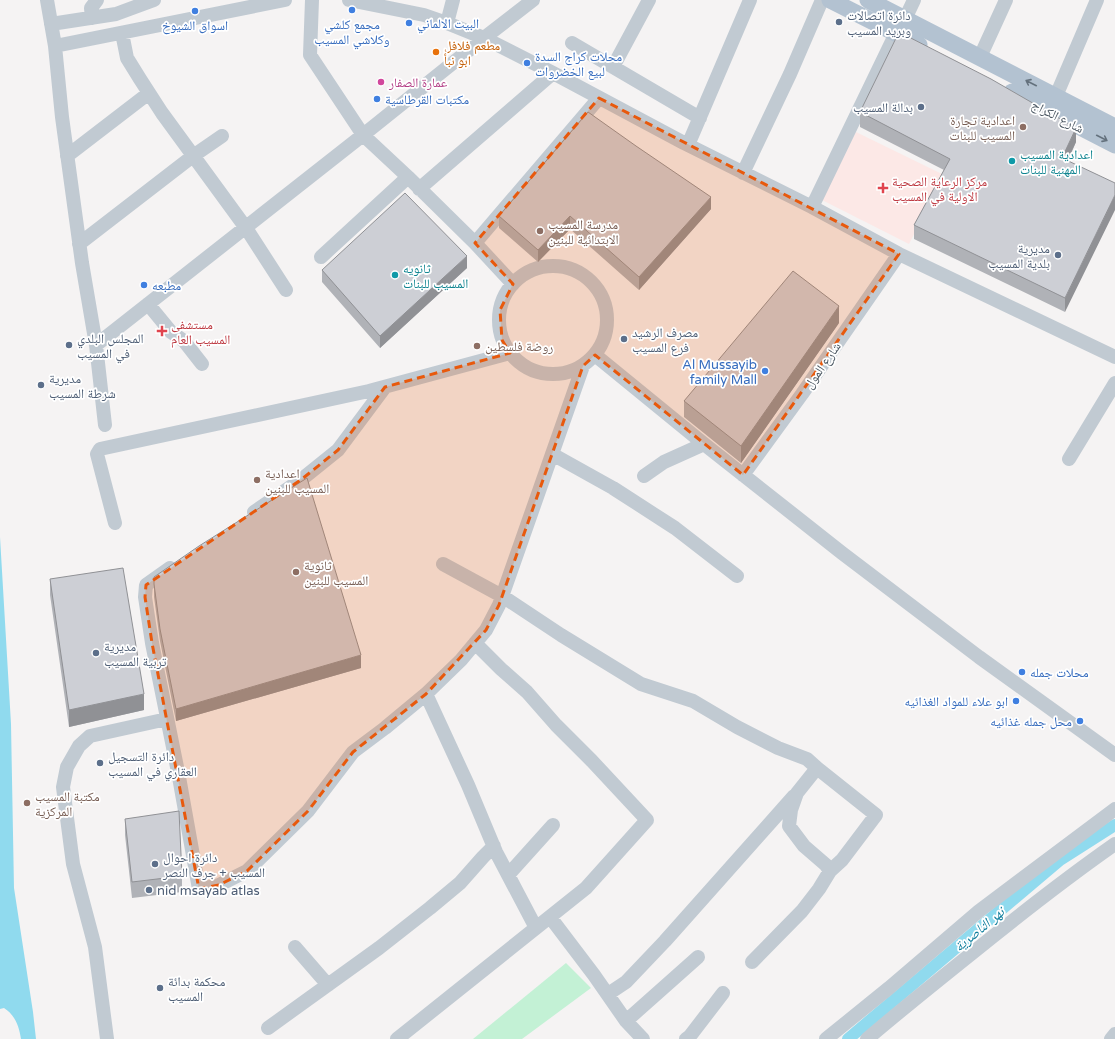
<svg xmlns="http://www.w3.org/2000/svg" width="1115" height="1039" font-family="'Varela Round','Noto Naskh Arabic',sans-serif">
<style>
.medical{fill:#fce8e6}
.green{fill:#c3f1d5}
.water{fill:#90daee}
.lines{fill:none;stroke-linecap:round;stroke-linejoin:round}
.canal{stroke:#90daee;stroke-width:12}
.minor{stroke:#c1cad2;stroke-width:14}
.major{stroke:#b3c2d1;stroke-width:17}
.wall{fill:#b0b2b7}
.shaded-wall{fill:#909195}
.building{fill:#cdcfd5;stroke:#909195}
.oneway{stroke:#64717d}
.marked{fill:#e8590c;fill-opacity:0.2;stroke:#e8590c;stroke-width:3;stroke-dasharray:8 5;stroke-linejoin:round}
.shop-dot{fill:#3f7fe0;stroke:#fff;stroke-width:1.5}
.service-dot{fill:#5c6f8a;stroke:#fff;stroke-width:1.5}
.food-dot{fill:#e8710a;stroke:#fff;stroke-width:1.5}
.hotel-dot{fill:#d1479c;stroke:#fff;stroke-width:1.5}
.education-dot{fill:#8d6e63;stroke:#fff;stroke-width:1.5}
.culture-dot{fill:#0f9aa8;stroke:#fff;stroke-width:1.5}
.health-dot{fill:#e0444e;stroke:#fff;stroke-width:1.5}
.labels{text-anchor:middle;stroke-width:3.5;stroke-linejoin:round;paint-order:stroke}
.service-label{font-size:13px;fill:#4e5e75;stroke:#fff;text-anchor:start}
.shop-label{font-size:13px;fill:#366cbe;stroke:#fff;text-anchor:start}
.food-label{font-size:13px;fill:#c56008;stroke:#fff;text-anchor:start}
.hotel-label{font-size:13px;fill:#b23c85;stroke:#fff;text-anchor:start}
.street-label{font-size:13px;fill:#4a5661;stroke:#fff}
.education-label{font-size:13px;fill:#785e54;stroke:#fff;text-anchor:start}
.culture-label{font-size:13px;fill:#0d838f;stroke:#fff;text-anchor:start}
.health-label{font-size:13px;fill:#be3a42;stroke:#fff;text-anchor:start}
.water-label{font-size:14px;font-style:italic;fill:#0c7c9b;stroke:#fff}
</style>
<rect width="100%" height="100%" fill="#f5f3f3"/>
<path class="medical" d="M856 132 944 175 909 244 822 200Z"/>
<path class="green" d="M566 963 591 988 522 1039H473Z"/>
<path class="water" d="M0 537 11 724 14 888 33 1012 36 1039H21C19 1026 15 1015 4 1008L0 1009Z"/>
<g class="lines">
<path class="canal" d="M848 1039 1060 860 1115 825"/>
<path class="minor" d="M47 0 55 46 62 117 82 263 96 345 105 425
M312 0 310 55 363 135 408 177 475 243 513 284
M349 0 424 15 447 23 484 38 553 73 684 143 812 207 899 254 1115 357
M92 18 91 8 97 0
M905 19 914 0
M447 23 453 0
M51 24 116 14 154 0
M122 33 127 58 140 79 162 113 246 228 286 290
M572 43 700 118
M55 46 285 0
M980 57 1006 0
M613 67 649 0
M1056 96 1097 0
M688 145 750 0
M67 156 149 93
M743 173 790 74 822 0
M419 189 553 73
M812 207 896 33
M475 243 599 98
M79 244 193 156 222 136
M321 257 408 177
M499 320a54 54 0 1 1 108 0a54 54 0 1 1-108 0Z
M148 304 171 332 184 341 202 364
M96 345 363 135 484 38 533 0
M595 355 704 444 842 553 979 657 1115 755
M552 454 613 488 675 528 737 576
M1069 459 1115 383
M743 475 802 394 899 254
M644 476 664 462 704 444
M254 512 302 479 338 450 385 387
M115 523 97 454 100 449 369 391 510 353
M443 564 502 596 561 635 641 684 693 701 737 727 778 748 807 759 817 768 797 793 791 810 789 826 804 846 826 865 830 871 819 889 802 911 752 962
M170 568 146 585 145 597 152 643 179 777 199 889 219 885 247 871 308 811 353 752 385 728 426 694 461 660 486 630 499 605 583 366
M426 694 468 785 496 852 536 928
M817 768 876 815 842 860 830 871
M508 875 553 825
M550 917 594 975 626 1021 643 1039
M295 947 328 985
M608 994 626 982 665 941 794 796
M626 1021 698 957
M268 1028 379 948 430 908 460 883 483 857 494 846
M107 1039 95 947 73 864 63 787 67 767 79 746 90 736 167 719
M397 1039 586 888 647 820 592 761 556 725 527 692 501 669 475 643
M686 1039 690 1036 723 993
M826 1039 889 988 979 911 1115 809
M867 1039C901 1010 936 982 971 954 1018 916 1065 879 1115 844
M1111 1039 1115 1034"/>
<path class="major" d="M830 0 919 45
M868 0 1115 127
M1012 92 1115 145"/>
</g>
<path class="wall" d="M860 112 1076 142 1068 161 1065 312 914 239V225L944 170 860 127Z
M711 209 639 290 570 229 538 262 499 228V216Z
M467 268 380 348 322 282V270Z
M839 323 741 463 684 417V401Z
M50 579 144 710 69 727 50 595Z
M154 584 361 668 176 721 160 641 154 597Z
M125 819 182 876V892L132 898 125 835Z"/>
<path class="shaded-wall" d="M1076 128V142L1062 172V158Z
M1115 195V210L1065 312V298Z
M711 197V209L639 290V277Z
M570 216V229L538 262V250Z
M467 256V268L380 348V336Z
M839 306V323L741 463V446Z
M361 655V668L176 721V709Z
M144 694V710L69 727V710Z"/>
<path class="building" d="M899 32 991 79 1076 128 1062 158 1115 183V195L1065 298 914 225 950 159 860 112Z
M588 112 636 146 711 197 639 277 570 216 538 250 499 216Z
M405 193 467 256 380 336 322 270Z
M793 271 839 306 741 446 684 401Z
M307 478 361 655 176 709 160 629 154 584V577L199 546Z
M123 568 144 694 69 710 50 579Z
M179 811 182 876 132 882 125 819Z"/>
<defs><path id="oneway-shaft" d="M-6 0H5M1.5-3L5.5 0L1.5 3" fill="none" stroke-width="1.6" stroke-linecap="round" stroke-linejoin="round"/></defs>
<g class="oneway">
<use href="#oneway-shaft" transform="translate(1031 83) rotate(-153)"/>
<use href="#oneway-shaft" transform="translate(1102 138) rotate(27)"/>
</g>
<path class="marked" d="M599 98 899 254 743 475 595 355 583 366 499 605 486 630 426 694 353 752 308 811 247 871 219 885 199 889 152 643 145 597 146 585 302 479 338 450 385 387 510 353 502 340 500 310 513 284 475 243Z"/>
<g class="shop-dot">
<circle cx="352" cy="10" r="4"/>
<circle cx="195" cy="11" r="4"/>
<circle cx="409" cy="23" r="4"/>
<circle cx="527" cy="63" r="4"/>
<circle cx="377" cy="99" r="4"/>
<circle cx="144" cy="285" r="4"/>
<circle cx="765" cy="371" r="4"/>
<circle cx="1022" cy="672" r="4"/>
<circle cx="1016" cy="701" r="4"/>
<circle cx="1080" cy="721" r="4"/>
</g>
<g class="service-dot">
<circle cx="839" cy="22" r="4"/>
<circle cx="921" cy="107" r="4"/>
<circle cx="1058" cy="255" r="4"/>
<circle cx="624" cy="339" r="4"/>
<circle cx="69" cy="345" r="4"/>
<circle cx="41" cy="385" r="4"/>
<circle cx="96" cy="653" r="4"/>
<circle cx="100" cy="763" r="4"/>
<circle cx="155" cy="864" r="4"/>
<circle cx="149" cy="890" r="4"/>
<circle cx="160" cy="988" r="4"/>
</g>
<circle class="food-dot" cx="436" cy="52" r="4"/>
<circle class="hotel-dot" cx="381" cy="82" r="4"/>
<g class="education-dot">
<circle cx="1023" cy="127" r="4"/>
<circle cx="540" cy="231" r="4"/>
<circle cx="477" cy="346" r="4"/>
<circle cx="257" cy="480" r="4"/>
<circle cx="296" cy="572" r="4"/>
<circle cx="27" cy="803" r="4"/>
</g>
<g class="culture-dot">
<circle cx="1012" cy="161" r="4"/>
<circle cx="395" cy="275" r="4"/>
</g>
<g class="health-dot">
<path d="M881 182h4v4h4v4h-4v4h-4v-4h-4v-4h4z"/>
<path d="M160 325h4v4h4v4h-4v4h-4v-4h-4v-4h4z"/>
</g>
<g class="labels">
<g class="service-label">
<text x="847" y="20">دائرة اتصالات<tspan x="847" dy="15">وبريد المسيب</tspan></text>
<text x="913" y="112" text-anchor="end">بدالة المسيب</text>
<text x="1050" y="253" text-anchor="end">مديرية<tspan x="1050" dy="15">بلدية المسيب</tspan></text>
<text x="632" y="337">مصرف الرشيد<tspan x="632" dy="15">فرع المسيب</tspan></text>
<text x="77" y="343">المجلس البلدي<tspan x="77" dy="15">في المسيب</tspan></text>
<text x="49" y="383">مديرية<tspan x="49" dy="15">شرطة المسيب</tspan></text>
<text x="104" y="651">مديرية<tspan x="104" dy="15">تربية المسيب</tspan></text>
<text x="108" y="761">دائرة التسجيل<tspan x="108" dy="15">العقاري في المسيب</tspan></text>
<text x="163" y="862">دائرة احوال<tspan x="163" dy="15">المسيب + جرف النصر</tspan></text>
<text x="157" y="895">nid msayab atlas</text>
<text x="168" y="986">محكمة بدائة<tspan x="168" dy="15">المسيب</tspan></text>
</g>
<g class="shop-label">
<text x="417" y="28">البيت الالماني</text>
<text x="352" y="29" text-anchor="middle">مجمع كلشي<tspan x="352" dy="15">وكلاشي المسيب</tspan></text>
<text x="195" y="30" text-anchor="middle">اسواق الشيوخ</text>
<text x="535" y="61">محلات كراج السدة<tspan x="535" dy="15">لبيع الخضروات</tspan></text>
<text x="385" y="104">مكتبات القرطاسية</text>
<text x="152" y="290">مطبعه</text>
<text x="757" y="369" text-anchor="end">Al Mussayib<tspan x="757" dy="15">family Mall</tspan></text>
<text x="1030" y="677">محلات جمله</text>
<text x="1008" y="706" text-anchor="end">ابو علاء للمواد الغذائيه</text>
<text x="1072" y="726" text-anchor="end">محل جمله غذائيه</text>
</g>
<g class="food-label">
<text x="444" y="50">مطعم فلافل<tspan x="444" dy="15">ابو نبأ</tspan></text>
</g>
<g class="hotel-label">
<text x="389" y="87">عمارة الصفار</text>
</g>
<g class="street-label">
<text transform="translate(1058 116) rotate(27)" y="5">شارع الكراج</text>
<text transform="translate(822 365) rotate(-55)" y="5">شارع المول</text>
</g>
<g class="education-label">
<text x="1015" y="125" text-anchor="end">اعدادية تجارة<tspan x="1015" dy="15">المسيب للبنات</tspan></text>
<text x="548" y="229">مدرسة المسيب<tspan x="548" dy="15">الابتدائية للبنين</tspan></text>
<text x="485" y="351">روضة فلسطين</text>
<text x="265" y="478">اعدادية<tspan x="265" dy="15">المسيب للبنين</tspan></text>
<text x="304" y="570">ثانوية<tspan x="304" dy="15">المسيب للبنين</tspan></text>
<text x="35" y="801">مكتبة المسيب<tspan x="35" dy="15">المركزية</tspan></text>
</g>
<g class="culture-label">
<text x="1020" y="159">اعدادية المسيب<tspan x="1020" dy="15">المهنية للبنات</tspan></text>
<text x="403" y="273">ثانويه<tspan x="403" dy="15">المسيب للبنات</tspan></text>
</g>
<g class="health-label">
<text x="892" y="186">مركز الرعاية الصحية<tspan x="892" dy="15">الاولية في المسيب</tspan></text>
<text x="171" y="329">مستشفى<tspan x="171" dy="15">المسيب العام</tspan></text>
</g>
<g class="water-label">
<text transform="translate(979 929) rotate(-40)" y="5">نهر الناصرية</text>
</g>
</g>
</svg>
